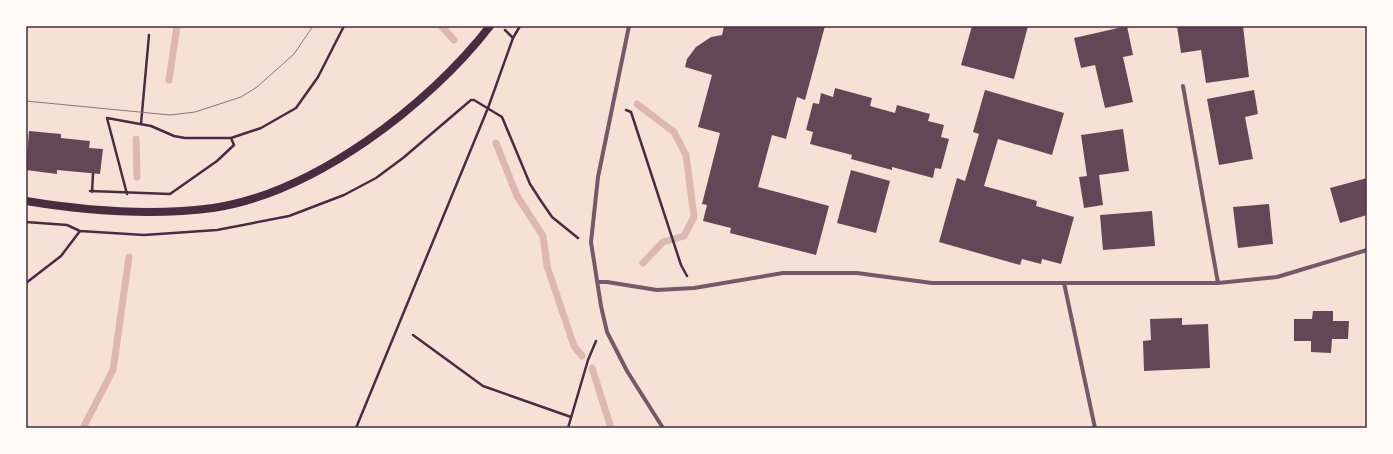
<svg xmlns="http://www.w3.org/2000/svg" width="1393" height="454" font-family="'Source Sans 3',sans-serif">
<style>
.lines{fill:none;stroke-linecap:round;stroke-linejoin:round}
.stream{stroke:#dcb8b0;stroke-width:7}
.building{fill:#644757}
.path{stroke:#4a2c40;stroke-width:2.5}
.minor{stroke:#755966;stroke-width:4}
.secondary{stroke:#4a2c40;stroke-width:8}
.tram{stroke:#8f747c;stroke-width:1}
.neatline{fill:none;stroke:#4a2c40;stroke-width:1.5}
</style>
<rect width="100%" height="100%" fill="#f7e1d7"/>
<g class="lines">
<path class="stream" d="M441 26 454 40
M169 80 177 26
M637 104 674 132 686 155 694 217 684 236 663 242 643 263
M136 139 137 177
M496 143 517 196 543 236 547 266 574 346 582 356
M592 368 611 428
M83 428 113 370 129 257"/>
</g>
<path class="building" d="M724 26H825L805 100 797 97 786 139 772 135 758 187 829 206 816 255 730 233 731 228 703 221 707 205 702 204 720 133 698 127 712 75 685 67 687 59 696 47 711 37 722 35Z
M972 26H1028L1014 79 961 65Z
M1127 26 1133 55 1123 57 1133 102 1105 108 1095 65 1081 68 1074 38Z
M1177 26H1243L1249 77 1206 83 1201 50 1181 53Z
M835 88 872 98 870 106 895 113 897 105 930 114 928 121 944 125 941 137 949 139 941 169 935 168 933 178 892 167V170L851 159 852 155 810 144 813 132 806 130 813 103 819 104 821 93 833 97Z
M985 90 1064 113 1052 155 998 139 984 186 1037 201 1036 206 1074 217 1061 264 1042 259 1041 264 1022 259 1020 265 939 242 957 178 965 181 979 134 973 132Z
M1254 90 1258 114 1245 117 1253 159 1219 165 1207 99Z
M1123 129 1129 171 1099 175 1103 205 1084 208 1079 177 1087 176 1081 135Z
M29 131 61 134V138L90 141 89 148 103 149 100 174 57 170V174L26 170Z
M851 170 890 181 876 233 837 223Z
M1367 178V215L1340 223 1330 188Z
M1269 204 1273 244 1238 248 1233 207Z
M1152 211 1155 246 1103 250 1100 215Z
M1313 311H1333V321H1349L1348 339H1332L1331 353 1311 352V341H1294V319H1312Z
M1182 318V325L1208 324 1210 368 1144 371 1143 341 1151 340 1150 319Z"/>
<g class="lines">
<path class="path" d="M513 38 520 26
M626 110 631 112 681 265 687 276
M141 124 149 35
M26 151 27 152
M90 191 170 194 217 161 234 145 231 138
M92 192 93 174
M127 194 107 118 151 126 174 136 185 138H231L261 128 296 108 318 77 344 26
M26 222 67 225 80 231 144 235 217 230 289 216 344 195 376 178 403 158 471 100H474L502 117 530 184 541 201 552 217 578 238
M26 283 61 256 80 231
M413 335 483 386 571 417
M356 428 488 108 513 38 505 30
M568 428 588 360 596 341"/>
<path class="minor" d="M629 26 598 177 591 242 601 306 607 332 627 371 663 428
M1183 86 1218 283
M597 282H607L657 290 694 288 783 273H857L932 283H1218L1277 277 1367 250
M1064 283 1095 428"/>
<path class="secondary" d="M26 201C87 211 151 216 213 208 314 193 429 105 490 26"/>
<path class="tram" d="M26 101 170 115 195 112 241 97 257 87 294 54 313 26"/>
</g>
<rect width="1393" height="454" fill="none" stroke="#fffaf5" stroke-width="54"/>
<rect x="27" y="27" width="1339" height="400" class="neatline"/>
</svg>
